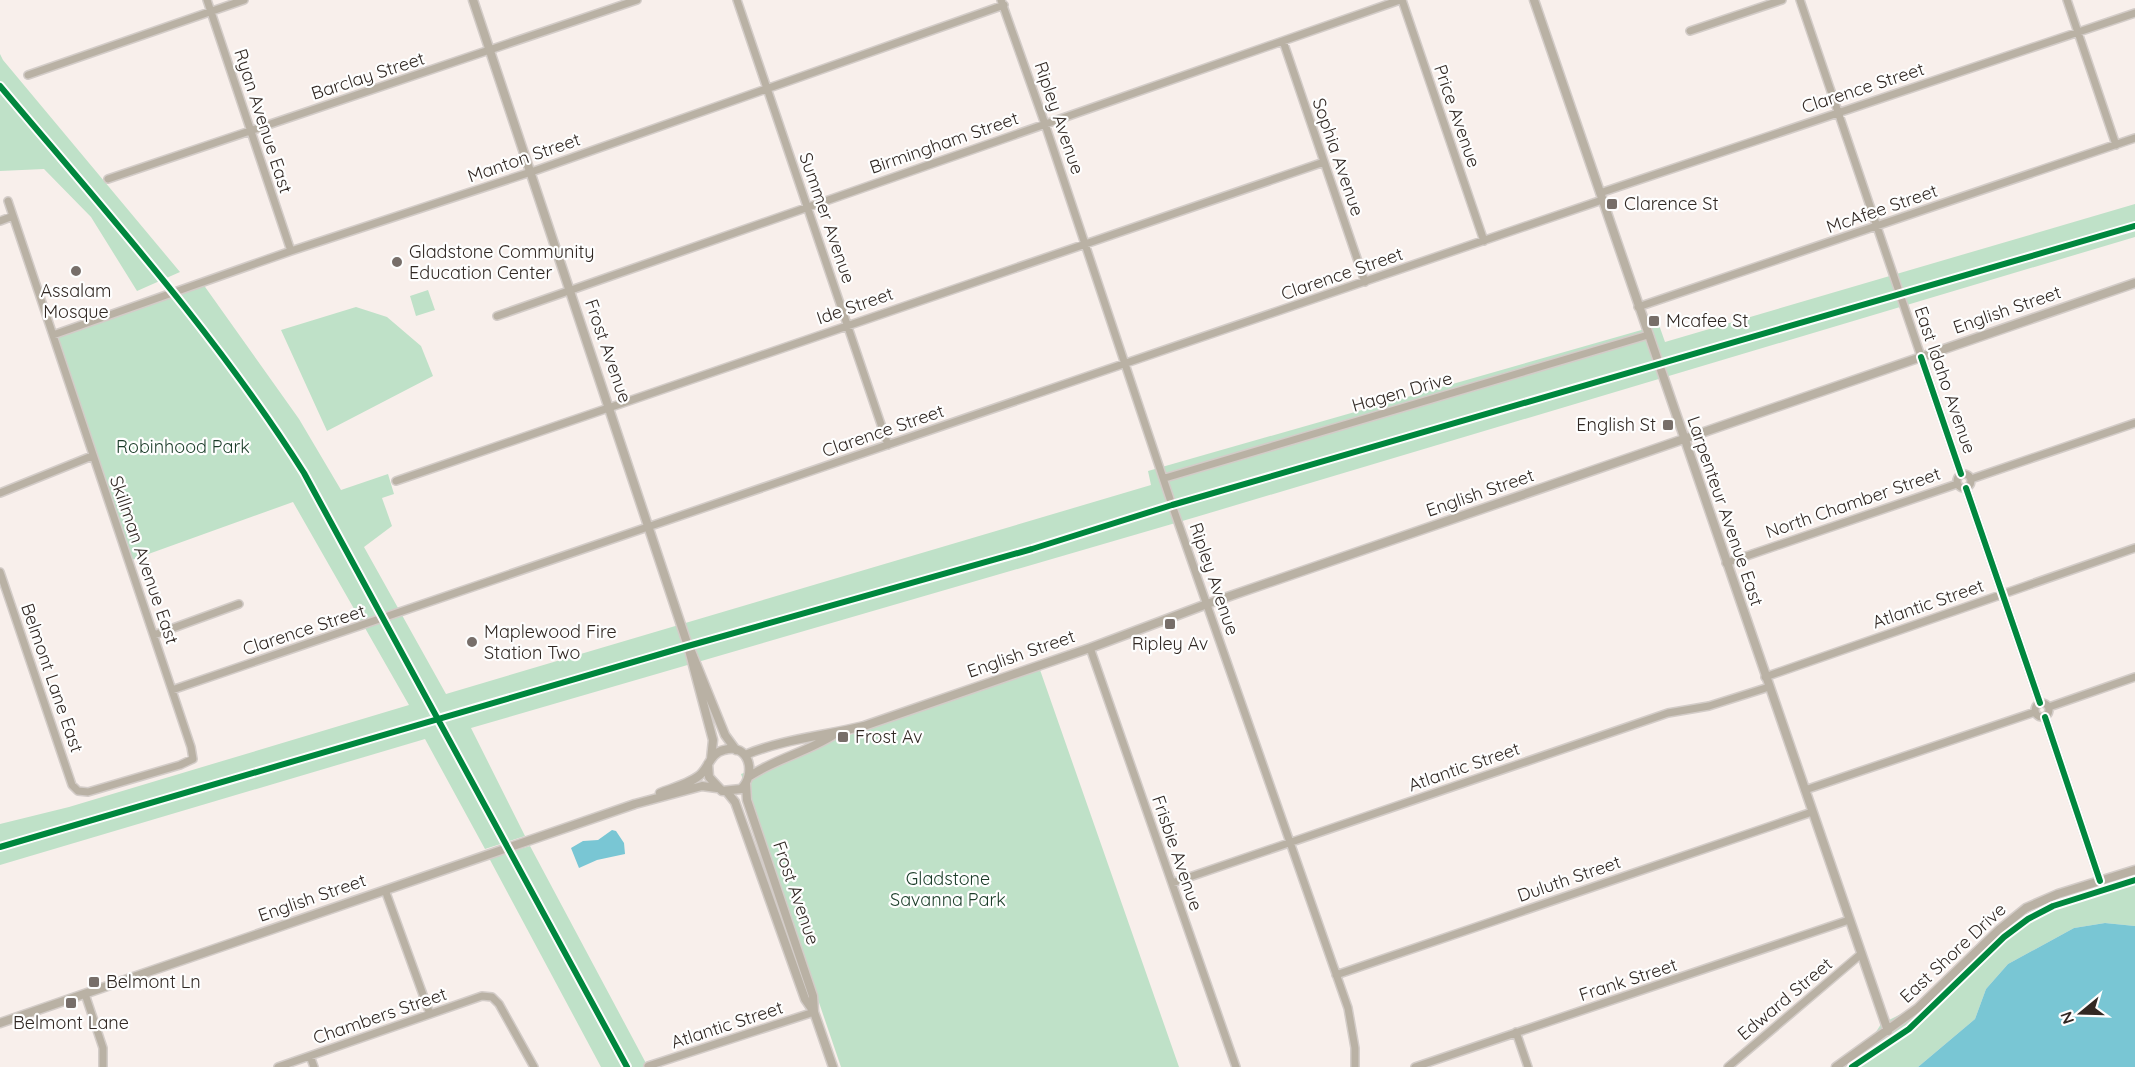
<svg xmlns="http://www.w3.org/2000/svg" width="2135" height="1067" font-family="Quicksand,sans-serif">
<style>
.green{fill:#bfe1c8}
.water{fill:#79c6d4}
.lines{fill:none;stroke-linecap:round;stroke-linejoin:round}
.minor-casing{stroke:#d3ccc8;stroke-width:10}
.tertiary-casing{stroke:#d3ccc8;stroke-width:11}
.minor{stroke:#b9b1a4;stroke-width:7}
.tertiary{stroke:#b9b1a4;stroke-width:8}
.cycleway-casing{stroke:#fefefe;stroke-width:10}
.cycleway{stroke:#00873e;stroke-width:6}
.poi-dot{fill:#776e69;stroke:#fefefe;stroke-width:2}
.labels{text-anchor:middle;stroke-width:4.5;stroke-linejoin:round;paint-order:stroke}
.street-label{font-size:18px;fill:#312823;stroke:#fefefe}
.poi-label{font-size:18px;fill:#312823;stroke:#fefefe;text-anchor:start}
.park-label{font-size:18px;fill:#193b27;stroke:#fefefe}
</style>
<rect width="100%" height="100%" fill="#f8efeb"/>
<path class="green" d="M0 54 3 60 180 272 137 291 91 217 44 169 0 171Z
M2135 204V237L1196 517 471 728 525 836 485 849 425 739 0 865V824L69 807 409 705 293 502 129 561 53 335 203 284 299 419 341 490 388 474 394 494 382 498 392 526 364 547 446 694 1151 485 1148 471 1659 325 1665 342Z
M428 290 435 310 416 316 410 296Z
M356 307 387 317 421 346 433 376 327 431 281 330Z
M1039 667 1179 1067H841L741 774Z
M530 846 648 1067H601L489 858Z
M2135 878V926L2105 923 2074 928 2008 964 1986 989 1975 1019 1918 1067H1854L1881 1024 1943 993 2005 930 2071 892Z"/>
<path class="water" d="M612 830 616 831 624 843 625 854 597 860 579 868 571 848 583 841 598 840Z
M2105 923 2135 926V1067H1918L1975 1019 1986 989 2008 964 2074 928Z"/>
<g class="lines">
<g class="minor-casing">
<path id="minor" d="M207 0 291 251
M737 0 888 445
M1001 0 1045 124 1172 505 1348 1008 1355 1048V1067
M1402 0 1484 241
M1800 0 1961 474
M2067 0 2116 145
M1690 31 1782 0
M1283 41 1365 282
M28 75 244 0
M108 179 637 0
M1600 193 2135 13
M0 221 13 216
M1638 307 2135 138
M497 316 1400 0
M53 335 291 251 537 170 1004 5
M1957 481a7 7 0 1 1 14 0a7 7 0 1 1-14 0Z
M1165 478 1648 335
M1971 479 2135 423
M396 481 1324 162
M1966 488 2040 703
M0 493 92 456
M1726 563 1957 484
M0 572 72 785 78 791 88 792 180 765 193 759 191 747 8 201
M154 635 239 604
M1090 648 1236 1067
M1765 677 2135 548
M172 690 1602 200
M2035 710a7 7 0 1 1 14 0a7 7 0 1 1-14 0Z
M2049 707 2135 677
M2045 717 2100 881
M1805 790 2035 712
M1172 883 1668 713 1709 706 1769 687
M385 890 430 1014
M1336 975 1812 812
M85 994 103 1048V1067
M1516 1032 1528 1067
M310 1056 314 1067
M648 1066 814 1012
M278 1067 482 996 492 997 499 1004 534 1067
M1415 1067 1849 920
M1728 1067 1861 954"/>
</g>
<g class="tertiary-casing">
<path id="tertiary" d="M473 0 688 646 713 740 711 759
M1534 0 1888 1031
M691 651 725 735 736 750
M745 755C783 739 824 736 864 726L1090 648 1207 604 2135 283
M750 776C777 758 808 752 835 734
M746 784 747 800 813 996 814 1012
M727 792 735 802 805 999 814 1012 833 1067
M660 793C672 788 693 783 702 773 710 764 711 753 724 750 749 742 757 774 741 789L722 791 709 777 708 764
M0 1023 635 804 702 786 717 788
M1836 1067 1918 1008 2000 929 2026 908 2058 894 2135 870"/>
</g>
<use href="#minor" class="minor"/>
<use href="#tertiary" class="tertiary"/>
<g class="cycleway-casing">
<path id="cycleway" d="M0 86C106 212 216 334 304 473L627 1067
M1921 357 1961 474
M1966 488 2040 703
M2045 717 2100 881
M0 847 688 646 1032 549 1172 505 2135 226
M1852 1067 1909 1029 2004 937 2028 919 2053 906 2135 880"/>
</g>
<use href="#cycleway" class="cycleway"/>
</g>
<g class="poi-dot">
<rect x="1606" y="198" width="12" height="12" rx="3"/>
<circle cx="397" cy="262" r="6"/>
<circle cx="76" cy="271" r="6"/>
<rect x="1648" y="315" width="12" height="12" rx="3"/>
<rect x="1662" y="419" width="12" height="12" rx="3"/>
<rect x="1164" y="618" width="12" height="12" rx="3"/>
<circle cx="472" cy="642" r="6"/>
<rect x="837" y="731" width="12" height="12" rx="3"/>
<rect x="88" y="976" width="12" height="12" rx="3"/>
<rect x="65" y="997" width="12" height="12" rx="3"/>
</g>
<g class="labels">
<g class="street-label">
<text transform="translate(368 76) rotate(-18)" y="6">Barclay Street</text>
<text transform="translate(1863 88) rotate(-18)" y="6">Clarence Street</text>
<text transform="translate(1457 116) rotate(71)" y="6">Price Avenue</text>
<text transform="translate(1059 118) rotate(71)" y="6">Ripley Avenue</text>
<text transform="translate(263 121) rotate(72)" y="6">Ryan Avenue East</text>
<text transform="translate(944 143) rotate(-19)" y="6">Birmingham Street</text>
<text transform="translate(1338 157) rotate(71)" y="6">Sophia Avenue</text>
<text transform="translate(524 158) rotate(-19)" y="6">Manton Street</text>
<text transform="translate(1882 209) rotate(-19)" y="6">McAfee Street</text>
<text transform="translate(827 218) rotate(71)" y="6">Summer Avenue</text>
<text transform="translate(1342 274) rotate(-19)" y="6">Clarence Street</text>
<text transform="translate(855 306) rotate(-19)" y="6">Ide Street</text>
<text transform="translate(2007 310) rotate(-19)" y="6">English Street</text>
<text transform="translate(608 351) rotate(71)" y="6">Frost Avenue</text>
<text transform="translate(1945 380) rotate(71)" y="6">East Idaho Avenue</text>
<text transform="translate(1402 392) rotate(-16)" y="6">Hagen Drive</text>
<text transform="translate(883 431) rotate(-19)" y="6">Clarence Street</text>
<text transform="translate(1480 493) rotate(-19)" y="6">English Street</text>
<text transform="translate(1853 503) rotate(-19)" y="6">North Chamber Street</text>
<text transform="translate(1725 511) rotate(71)" y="6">Larpenteur Avenue East</text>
<text transform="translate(144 560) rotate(71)" y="6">Skillman Avenue East</text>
<text transform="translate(1214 579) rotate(71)" y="6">Ripley Avenue</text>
<text transform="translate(1928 604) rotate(-19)" y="6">Atlantic Street</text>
<text transform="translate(304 630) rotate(-18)" y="6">Clarence Street</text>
<text transform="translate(1021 654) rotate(-19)" y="6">English Street</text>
<text transform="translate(52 678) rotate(71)" y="6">Belmont Lane East</text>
<text transform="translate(1464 767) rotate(-19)" y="6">Atlantic Street</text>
<text transform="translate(1177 853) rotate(71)" y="6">Frisbie Avenue</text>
<text transform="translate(1569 879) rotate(-19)" y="6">Duluth Street</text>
<text transform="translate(796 893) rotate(71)" y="6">Frost Avenue</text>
<text transform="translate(312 898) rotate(-19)" y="6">English Street</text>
<text transform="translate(1953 953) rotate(-43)" y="6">East Shore Drive</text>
<text transform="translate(1628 980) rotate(-18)" y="6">Frank Street</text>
<text transform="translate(1785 999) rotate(-40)" y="6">Edward Street</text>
<text transform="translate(380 1016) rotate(-19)" y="6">Chambers Street</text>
<text transform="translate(727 1025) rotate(-18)" y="6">Atlantic Street</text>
</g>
<g class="poi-label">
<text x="1624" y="210">Clarence St</text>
<text x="409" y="258">Gladstone Community<tspan x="409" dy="21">Education Center</tspan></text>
<text x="76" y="297" text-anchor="middle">Assalam<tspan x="76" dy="21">Mosque</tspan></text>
<text x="1666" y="327">Mcafee St</text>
<text x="1656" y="431" text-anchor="end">English St</text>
<text x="484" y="638">Maplewood Fire<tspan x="484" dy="21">Station Two</tspan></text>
<text x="1170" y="650" text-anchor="middle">Ripley Av</text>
<text x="855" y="743">Frost Av</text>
<text x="106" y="988">Belmont Ln</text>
<text x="71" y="1029" text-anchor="middle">Belmont Lane</text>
</g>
<g class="park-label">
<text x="183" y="453">Robinhood Park</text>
<text x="948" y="885">Gladstone<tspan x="948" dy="21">Savanna Park</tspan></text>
</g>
</g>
<g transform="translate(2081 1013) rotate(251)" stroke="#fefefe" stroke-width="4.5" paint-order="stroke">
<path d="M0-4.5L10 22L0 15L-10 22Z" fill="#312823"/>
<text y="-9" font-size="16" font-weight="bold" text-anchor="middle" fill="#312823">N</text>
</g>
</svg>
